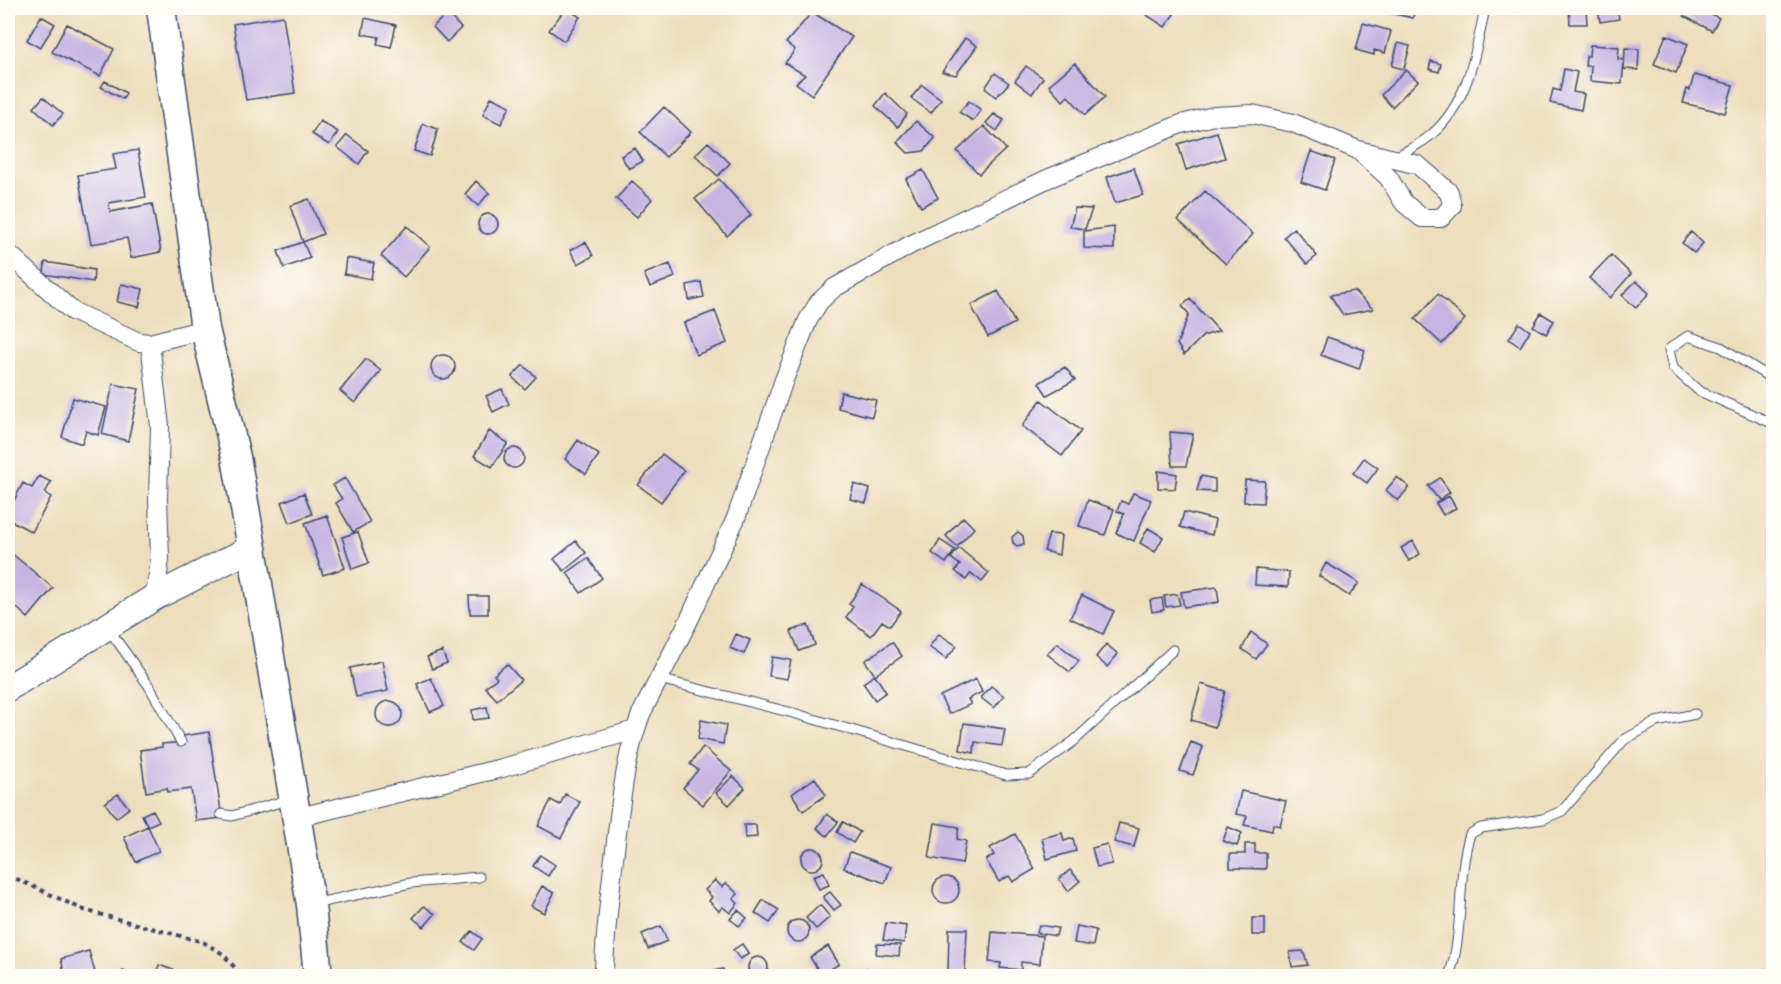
<svg xmlns="http://www.w3.org/2000/svg" width="1781" height="984" font-family="'Libre Caslon Text',serif">
<style>
.building{fill:#c6b5e2}
.lines{fill:none;stroke-linecap:round;stroke-linejoin:round}
.lane-casing{stroke:#3a496c;stroke-width:11}
.street-casing{stroke:#3a496c;stroke-width:20}
.secondary-casing{stroke:#3a496c;stroke-width:28}
.primary-casing{stroke:#3a496c;stroke-width:31}
.path{stroke:#3a496c;stroke-width:4;stroke-dasharray:4.5 4.5;stroke-linecap:butt}
.lane{stroke:#fff;stroke-width:9}
.street{stroke:#fff;stroke-width:18}
.secondary{stroke:#fff;stroke-width:26}
.primary{stroke:#fff;stroke-width:28}
</style>
<rect width="100%" height="100%" fill="#fdfcf7"/>
<filter id="ink" filterUnits="userSpaceOnUse"><feTurbulence type="fractalNoise" baseFrequency=".0167" numOctaves="2"/><feDisplacementMap in="SourceGraphic" scale="12" xChannelSelector="R" yChannelSelector="G"/><feConvolveMatrix kernelMatrix="1 2 1 2 8 2 1 2 1" color-interpolation-filters="sRGB"/></filter>
<filter id="wash" filterUnits="userSpaceOnUse"><feTurbulence type="fractalNoise" baseFrequency=".008" numOctaves="4" result="noise"/><feDisplacementMap in="SourceGraphic" scale="24" xChannelSelector="R" yChannelSelector="G"/><feGaussianBlur stdDeviation="1.35" result="paint"/><feColorMatrix in="noise" values="0 0 0 0 0 0 0 0 0 0 0 0 0 0 0 0 0 1.4 0 .05"/><feComposite in="paint" operator="in"/></filter>
<g filter="url(#wash)">
<rect width="100%" height="100%" fill="#eddebb"/>
<g id="blocks">
<path class="building" d="M566 8 580 17 564 41 549 30Z
M1136 8H1178L1165 27Z
M1367 8H1415L1413 18Z
M1569 8H1586L1587 24H1570Z
M1598 8H1617L1619 19 1600 22Z
M1688 8H1699L1719 18 1712 31 1684 16Z
M812 12 852 37 812 95 796 83 805 75 785 63 795 50 786 43Z
M447 13 461 28 447 42 433 27Z
M41 16 55 24 40 48 27 40Z
M283 16 295 93 246 100 233 24Z
M365 18 396 25 391 47 377 44 379 37 362 34Z
M1363 23 1391 31 1385 53 1374 50V55L1356 50Z
M67 24 114 49 100 76 52 52Z
M1666 35 1688 44 1676 73 1654 64Z
M965 38 977 46 956 75 942 72Z
M1398 43 1410 46 1404 69 1392 66Z
M1590 45 1619 47 1618 59 1624 60 1622 84 1590 81 1591 66H1585L1586 56H1589Z
M1625 48 1639 49 1638 70 1624 69Z
M1431 61 1441 64 1439 72 1429 69Z
M1075 63 1105 97 1085 115 1068 96 1063 101 1049 85Z
M1026 66 1043 78 1032 94 1015 81Z
M1564 69 1577 72 1573 92 1584 94 1581 110 1550 103 1553 89 1560 91Z
M1406 70 1418 81 1392 107 1381 95Z
M995 73 1009 83 996 97 985 88Z
M1694 75 1733 85 1725 113 1683 103 1687 89 1690 90Z
M105 81 126 93 123 99 101 87Z
M922 85 941 99 931 113 911 98Z
M885 93 907 114 898 127 875 106Z
M43 97 63 114 53 125 34 108Z
M491 97 510 106 501 124 483 115Z
M969 101 981 110 973 121 959 112Z
M664 107 691 132 666 157 640 132Z
M994 114 1004 120 997 131 986 123Z
M320 121 338 132 329 145 312 134Z
M916 121 935 138 924 151 908 153 897 142Z
M423 124 438 129 430 156 414 151Z
M984 126 1006 149 979 174 957 151Z
M1217 132 1225 158 1186 170 1178 144Z
M347 135 368 151 359 164 337 147Z
M708 142 730 163 718 176 695 155Z
M635 148 643 161 629 169 621 156Z
M138 150 146 197 109 203 110 212 152 204 161 252 131 258 127 238 91 244 78 175 116 169 113 154Z
M1311 151 1335 160 1325 190 1301 182Z
M1134 168 1143 195 1115 203 1107 177Z
M923 170 938 198 921 207 906 179Z
M719 179 751 215 727 236 695 199Z
M476 181 489 193 478 206 465 194Z
M632 181 652 199 637 217 616 199Z
M1205 191 1253 234 1226 264 1178 220Z
M309 199 323 234 303 242 290 206Z
M1075 208 1092 209 1085 229 1070 227Z
M478 224a10 10 0 1 1 20 0a10 10 0 1 1-20 0Z
M407 226 430 247 404 277 381 256Z
M1114 227V249L1084 248V231Z
M1294 228 1317 256 1307 264 1284 237Z
M1691 232 1703 243 1694 253 1682 243Z
M303 242 310 258 284 268 278 251Z
M586 242 593 256 578 264 570 250Z
M1611 255 1631 274 1610 298 1589 278Z
M346 258 374 263 371 279 344 274Z
M45 262 94 270 93 282 44 274Z
M670 264 675 277 650 287 644 274Z
M1636 281 1649 293 1636 308 1622 295Z
M701 282 704 297 689 300 687 285Z
M121 284 143 289 139 307 117 302Z
M998 291 1015 323 988 337 971 305Z
M1354 291 1373 309 1343 315 1330 295Z
M1438 294 1465 319 1442 344 1415 319Z
M1190 299 1219 331 1203 336 1184 355 1177 344 1189 314 1182 306Z
M715 311 727 343 696 355 684 323Z
M1541 313 1554 321 1546 334 1533 326Z
M1519 323 1530 331 1520 347 1509 339Z
M1327 337 1365 350 1359 369 1321 355Z
M431 367a12 12 0 1 1 24 0a12 12 0 1 1-24 0Z
M366 359 381 371 355 403 340 391Z
M523 365 536 377 525 389 512 377Z
M1065 367 1075 380 1047 395 1039 383Z
M113 384 139 389 128 441 102 434Z
M502 389 509 404 493 412 486 396Z
M841 392 876 400 872 417 838 408Z
M73 398 106 407 98 435 86 431 82 444 62 437Z
M1041 400 1081 431 1062 456 1022 426Z
M489 431 508 443 492 467 474 456Z
M1170 432 1193 434 1186 466H1172Z
M578 440 599 455 586 474 565 459Z
M504 458a10 10 0 1 1 20 0a10 10 0 1 1-20 0Z
M662 454 684 471 661 502 638 485Z
M1364 458 1378 468 1367 483 1353 473Z
M1158 471 1177 474 1175 489 1158 488Z
M39 476 51 482 45 493 51 497 32 532 8 519V512L23 483 32 488Z
M1201 476 1215 479V492L1197 491Z
M1397 477 1409 487 1398 501 1386 490Z
M345 478 370 522 353 532 336 503 342 499 333 485Z
M1440 478 1450 492 1439 500 1428 486Z
M1245 480 1265 481 1263 503 1244 502Z
M854 484 870 489 866 503 850 499Z
M304 493 312 514 290 523 282 502Z
M1133 493 1151 500 1134 541 1116 533 1124 514 1117 511 1121 501 1128 504Z
M1449 496 1456 508 1443 515 1436 503Z
M1088 500 1114 509 1105 535 1079 526Z
M1184 512 1215 520 1212 535 1180 527Z
M327 515 345 568 323 575 305 523Z
M963 517 974 528 957 547 946 536Z
M1148 528 1163 537 1155 552 1140 543Z
M358 532 369 563 352 569 342 537Z
M1018 532 1023 536 1024 544 1017 546 1013 543 1012 537Z
M1049 534 1061 535 1059 555 1044 551Z
M940 540 955 550 946 563 932 553Z
M576 541 586 553 564 571 554 559Z
M1413 541 1420 554 1409 561 1401 548Z
M959 548 989 573 982 582 971 573 966 580 955 571 960 565 951 558Z
M10 552 53 588 28 618 8 600V555Z
M588 558 602 578 581 593 567 573Z
M1326 563 1359 583 1349 596 1319 576Z
M1256 569 1289 572 1288 587 1255 585Z
M862 584 901 611 890 626 882 621 871 636 846 617 853 607 849 604Z
M1217 587 1219 602 1184 607 1181 592Z
M1177 594 1180 605 1166 607 1164 596Z
M1082 595 1114 611 1103 634 1070 618Z
M469 596H488V614H470Z
M1162 598 1164 610 1152 612 1150 600Z
M808 625 815 645 799 651 791 631Z
M1251 632 1267 644 1256 659 1242 649Z
M736 634 750 640 744 654 730 648Z
M939 634 957 646 946 659 929 647Z
M892 642 902 656 875 675 865 661Z
M1057 643 1079 661 1070 672 1047 654Z
M1106 644 1118 654 1107 667 1096 657Z
M442 651 447 663 432 669 427 657Z
M772 657 791 660 787 679 769 676Z
M382 661 388 691 356 697 350 668Z
M507 664 521 680 497 700 485 687 497 678 494 675Z
M875 675 886 692 875 700 863 683Z
M431 678 444 706 430 712 417 684Z
M976 679 982 692 968 699 971 704 949 714 940 696Z
M1201 684 1225 691 1215 727 1191 720Z
M991 686 1004 696 994 708 981 698Z
M376 714a13 13 0 1 1 26 0a13 13 0 1 1-26 0Z
M487 707 489 718 473 720 472 710Z
M701 720 726 725 723 744 698 739Z
M964 723 1005 729 1002 746 975 742 974 753 960 750Z
M209 732 222 818 196 821 191 789 168 792 167 788 146 792 140 750 162 747V744L184 742 183 736Z
M1191 742 1203 747 1193 775 1180 771Z
M703 747 731 771 703 805 683 788 698 770 690 764Z
M733 776 745 788 729 805 716 793Z
M815 778 826 795 803 811 792 794Z
M1241 791 1286 801 1280 826 1273 824 1272 831 1244 825 1247 816 1236 814Z
M118 794 129 808 116 818 105 803Z
M565 794 580 802 561 838 538 826 551 800 560 805Z
M153 810 159 821 148 826 142 815Z
M827 814 838 822 827 836 817 828Z
M843 822 860 832 853 843 837 832Z
M935 823 959 827 957 839 966 841 962 864 929 858Z
M1119 823 1139 828 1134 847 1114 842Z
M744 825H756L757 837 745 838Z
M148 826 159 851 136 862 124 837Z
M1228 827 1242 833 1237 846 1223 841Z
M1062 833 1064 841 1073 838 1076 851 1047 859 1042 838Z
M1015 834 1035 869 1013 882 1009 876 999 882 986 860 994 855 990 848Z
M1107 844 1112 864 1097 867 1092 848Z
M1245 844H1255V853H1266V869L1230 868V854H1245Z
M801 859a11 11 0 1 1 22 0a11 11 0 1 1-22 0Z
M850 852 891 867 885 883 844 868Z
M540 855 555 865 548 876 533 866Z
M1070 870 1080 881 1068 891 1059 879Z
M824 872 829 885 819 889 813 876Z
M933 890a13 13 0 1 1 26 0a13 13 0 1 1-26 0Z
M715 880 722 887 726 883 738 894 733 899 738 903 730 913 723 907 719 911 709 901 712 897 705 890Z
M542 886 554 893 544 913 531 906Z
M830 892 841 905 834 910 823 897Z
M763 900 779 910 770 923 755 913Z
M820 905 830 917 816 929 806 918Z
M424 906 435 914 424 927 413 918Z
M738 910 747 918 739 926 730 919Z
M1252 918H1265V935H1252Z
M787 931a11 11 0 1 1 22 0a11 11 0 1 1-22 0Z
M886 923 906 926 904 943 883 940Z
M1039 925 1058 928 1056 936 1037 933Z
M661 926 667 941 648 949 642 934Z
M1077 926 1096 930 1093 946 1074 943Z
M949 929H967L965 973H948Z
M472 931 482 939 474 950 463 942Z
M992 932 1042 936 1040 964 1021 962V970L1000 968 1001 963 989 962Z
M742 944 749 954 740 959 733 950Z
M877 944 900 945 899 956 876 954Z
M828 946 839 964 821 975 810 957Z
M89 951 96 976H65L61 959Z
M1303 951 1308 965 1292 967 1290 952Z
M748 967a10 10 0 1 1 20 0a10 10 0 1 1-20 0Z
M159 965 190 976H155Z
M867 968 871 976H849Z
M723 969 725 976H711L709 972Z
M123 971 144 973V976H123Z"/>
</g>
</g>
<g filter="url(#ink)">
<use href="#blocks" fill-opacity="0" stroke="#3a496c" stroke-width="1.5"/>
<g class="lines">
<g class="lane-casing">
<path id="lane" d="M1396 157C1407 150 1421 144 1431 135 1468 104 1476 52 1485 8
M1774 380 1721 347 1688 336 1669 349 1673 368 1699 391 1774 424
M108 628 149 686 181 742
M659 679 793 713 1006 775 1029 774 1074 741 1173 650
M221 814 232 816 291 799
M313 904 411 883 479 877
M1449 976C1465 932 1456 878 1470 834L1481 828 1543 819 1562 811 1624 740 1656 722 1695 714"/>
</g>
<g class="street-casing">
<path id="street" d="M8 253 72 311 139 342 150 343 205 329
M150 343 160 426 158 499 160 559 155 597
M295 818 502 768 635 730
M604 976C604 937 610 897 614 858 620 809 624 760 641 714L689 620 736 518 784 380 808 320 819 302 834 288 910 245 1047 179 1181 124 1214 116 1252 114 1293 123 1358 150 1418 165 1449 192 1452 206 1441 218H1422L1404 203 1388 177 1358 150"/>
</g>
<g class="secondary-casing">
<path id="secondary" d="M8 688 155 597 252 548"/>
</g>
<g class="primary-casing">
<path id="primary" d="M161 8 205 329 236 457 252 548 311 905 318 976"/>
</g>
<path class="path" d="M8 875 84 910 203 942 223 954 242 976"/>
<use href="#lane" class="lane"/>
<use href="#street" class="street"/>
<use href="#secondary" class="secondary"/>
<use href="#primary" class="primary"/>
</g>
</g>
<rect width="1781" height="984" fill="none" stroke="#fdfcf7" stroke-width="30"/>
</svg>
